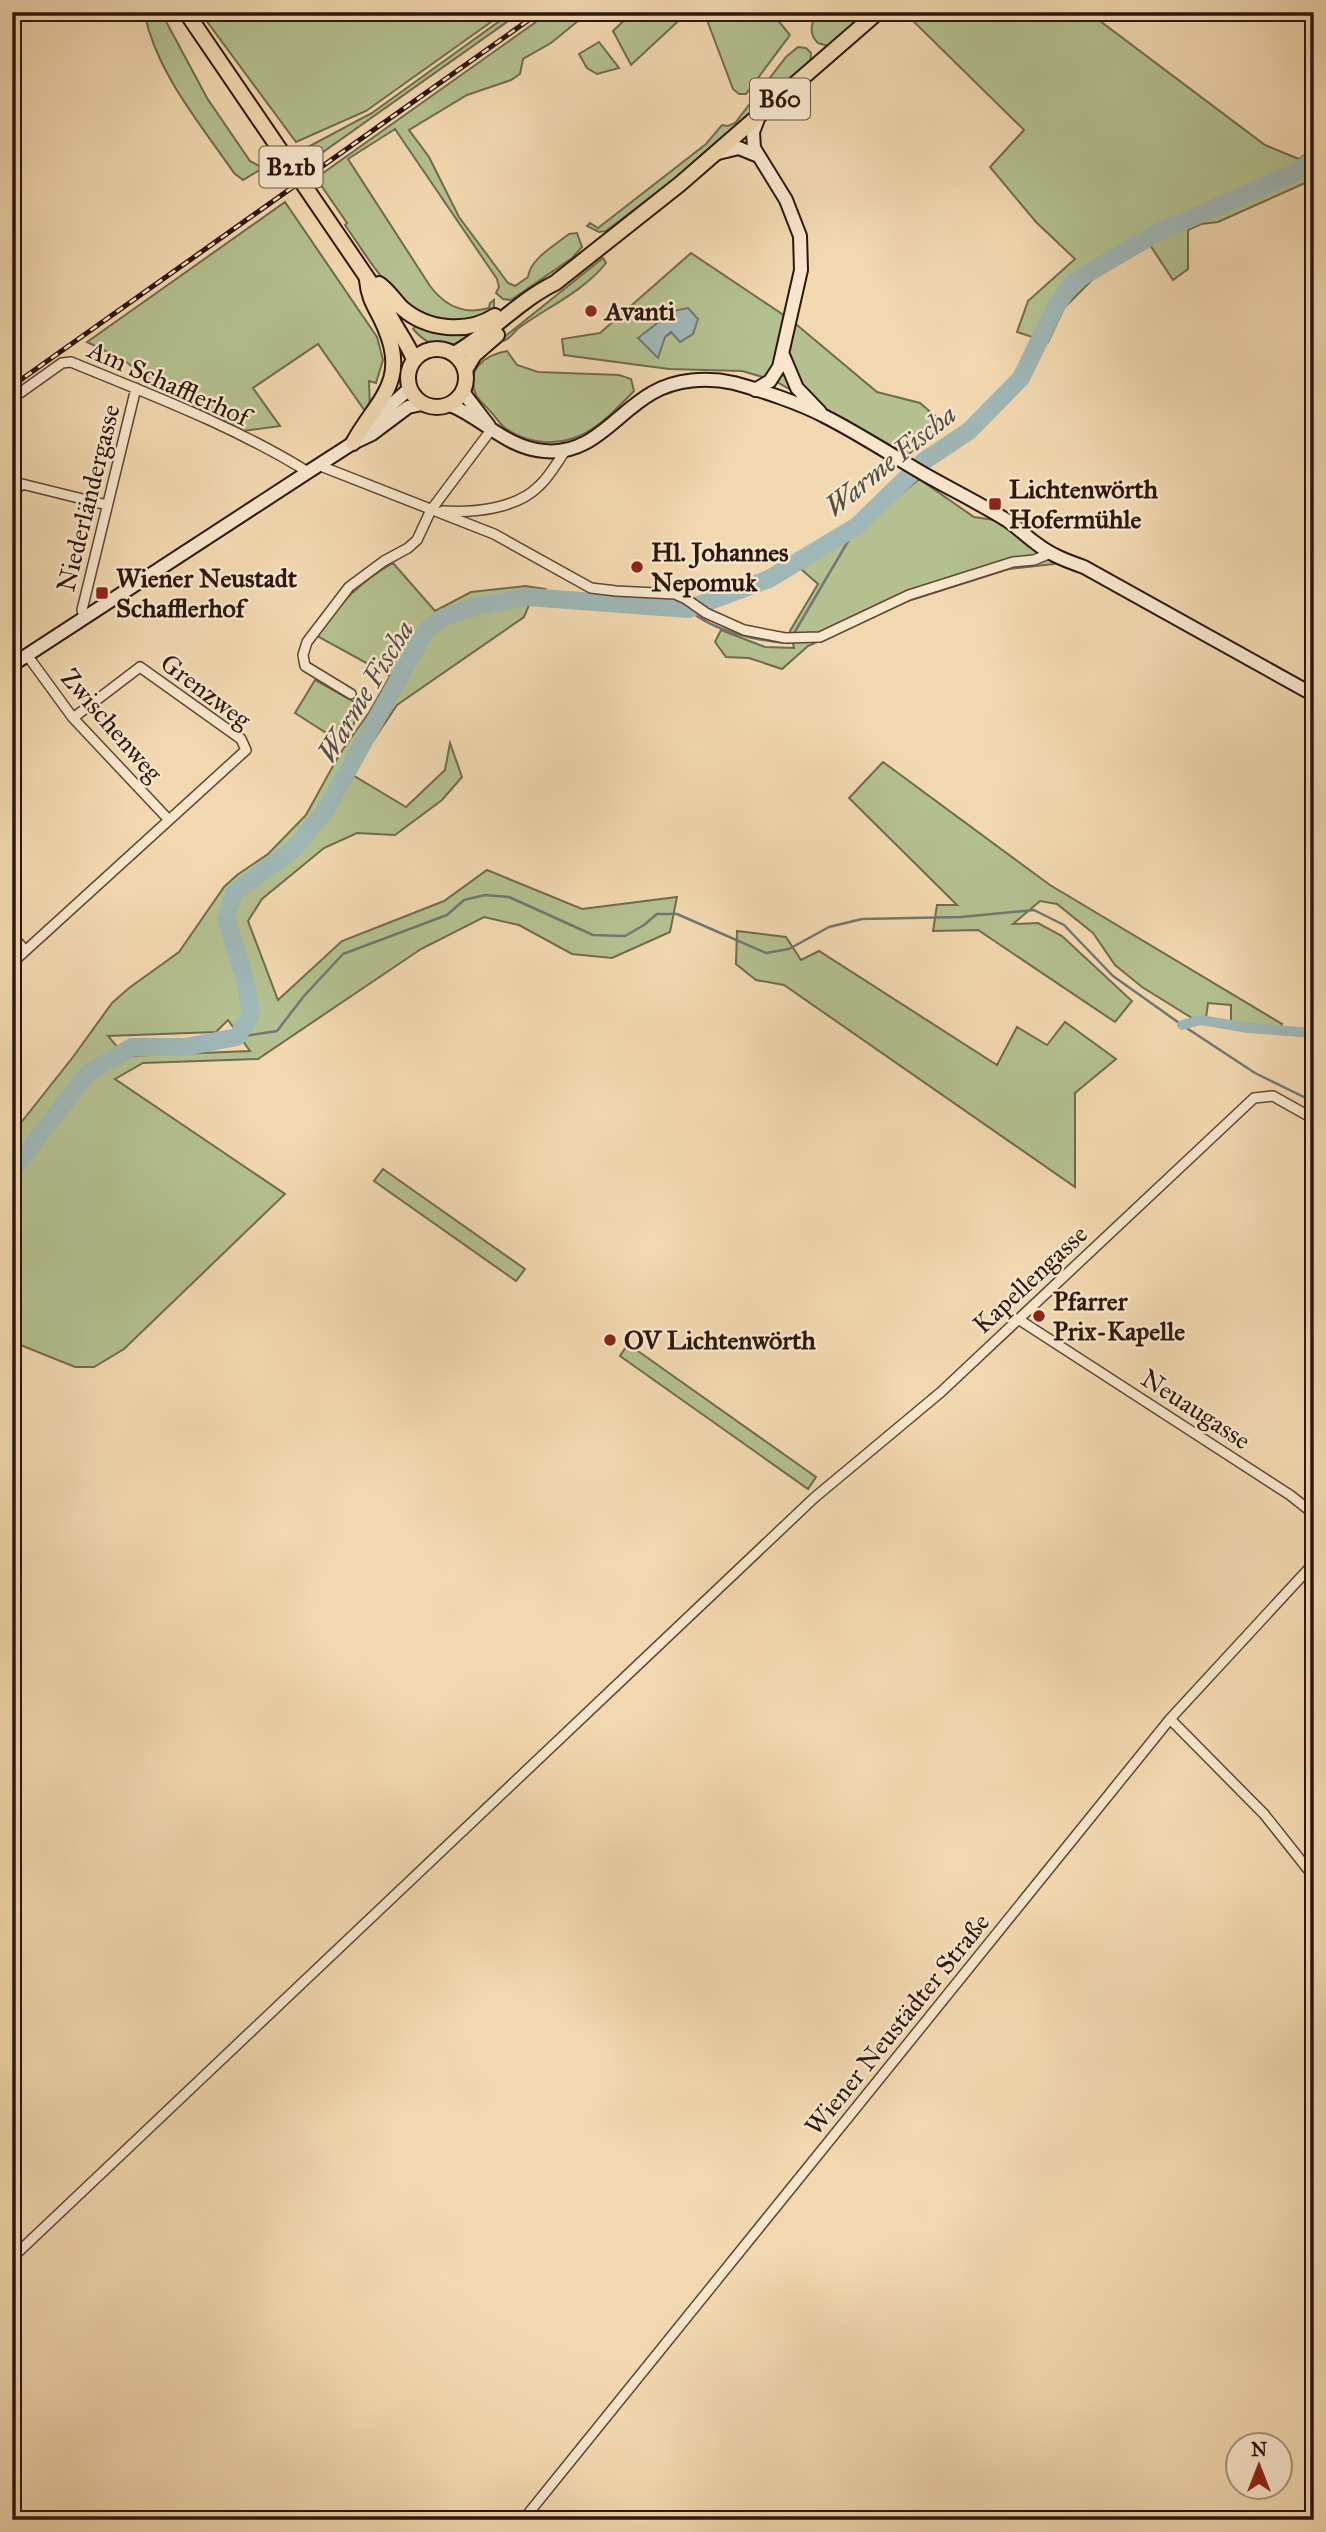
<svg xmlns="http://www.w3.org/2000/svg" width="1326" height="2532" font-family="'IM FELL Great Primer',serif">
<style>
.green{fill:#b4c090;stroke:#706b4e;stroke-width:2;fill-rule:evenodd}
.water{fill:#9fb7b6;stroke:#717772;stroke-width:2}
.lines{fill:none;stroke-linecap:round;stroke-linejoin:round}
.stream{stroke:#717772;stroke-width:2.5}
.canal{stroke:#9fb7b6;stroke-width:10}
.river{stroke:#9fb7b6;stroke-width:18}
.minor-casing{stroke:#5e4634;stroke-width:12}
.secondary-casing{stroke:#2d160b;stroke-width:16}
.primary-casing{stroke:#2d160b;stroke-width:18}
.minor{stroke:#f7e6cc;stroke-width:9}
.secondary{stroke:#f7e6cc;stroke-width:12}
.primary{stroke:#f2d8b0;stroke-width:14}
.rail-casing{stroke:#2d160b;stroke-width:5}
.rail{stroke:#f7e6cc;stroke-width:2.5;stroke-dasharray:8;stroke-linecap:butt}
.poi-dot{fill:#8f2418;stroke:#f7e6cc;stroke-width:2.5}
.labels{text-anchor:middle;stroke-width:5;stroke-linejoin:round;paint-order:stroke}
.shield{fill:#f7e6cc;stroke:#6a5445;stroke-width:2}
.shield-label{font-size:24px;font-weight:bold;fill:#2d160b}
.poi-label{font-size:26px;font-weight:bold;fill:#2d160b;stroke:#f7e6cc;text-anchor:start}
.street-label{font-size:26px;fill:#2d160b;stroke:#f7e6cc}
.water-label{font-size:28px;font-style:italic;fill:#554e47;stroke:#f7e6cc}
</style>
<rect width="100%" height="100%" fill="#f2d8b0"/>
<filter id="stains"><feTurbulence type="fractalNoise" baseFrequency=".00286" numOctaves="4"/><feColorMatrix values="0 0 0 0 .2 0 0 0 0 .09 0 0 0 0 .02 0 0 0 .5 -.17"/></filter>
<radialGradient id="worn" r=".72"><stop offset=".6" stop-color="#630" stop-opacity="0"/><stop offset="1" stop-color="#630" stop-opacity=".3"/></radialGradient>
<path class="green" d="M144 12H161L207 98 250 161 263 168 243 180 234 173C199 122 157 74 144 12Z
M200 12H505L366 111 296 142Z
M512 12H521L306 164 300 154 307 149 306 148 372 113Z
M550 12H589L551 43 523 59 520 74 511 80 467 95 409 130 429 157 459 217 508 283 515 286 528 277C530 259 555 245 569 234L577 233 582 247 572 258 511 300 503 299 496 293 499 287 497 279 395 129 348 159 430 286C445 306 465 315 489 308L490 303 494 300V311C485 315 473 322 464 323 405 326 374 266 345 225L347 223 316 178Z
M633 12H688L631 65 613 31Z
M704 12H771L790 35 746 94H739L733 89Z
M818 12H870L828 46 818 43C808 33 811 23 818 12Z
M904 12H1088L1265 145 1299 159 1314 148V179L1218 222 1201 224 1188 230V269L1173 280 1150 245 1100 272 1064 308 1048 342 1017 332 1028 301 1075 259 1036 222 990 167 1024 130Z
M599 42 619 68 597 74 587 68 579 54Z
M798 47 806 48 811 53 810 65 703 157 606 231 599 232 587 226 590 223 598 228 706 144 722 125 728 126 735 123 786 57Z
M285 202 377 337 383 360 376 383 369 381 370 412 365 411 318 344 253 388 280 426 243 431 197 408 169 385 151 382 124 360 87 342Z
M691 253 791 320 877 392 920 403 942 422 908 455 773 380 742 371 669 369 564 355 562 339 600 333ZM673 311 672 332 665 337 639 338Z
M603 258 606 263C584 291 548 307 520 327 513 332 511 339 503 341V338Z
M418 323 475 330 477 335C451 348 435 354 413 329Z
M507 351 517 365 538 372 619 375 631 379 634 391C615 410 597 431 571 439 549 446 522 441 504 427 499 423 495 416 490 411 486 406 479 401 476 395 465 369 485 355 507 351Z
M919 479 974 517 995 520 1031 543 1054 564 1009 569 908 601 808 646 782 669 749 658 726 657 715 642 721 630 765 647 794 648 790 631 818 584 801 569 861 527Z
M393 563 435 611 471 592 525 586 545 589 529 605 524 617 397 705 351 774 406 807 445 770 450 743 462 777 442 800 395 835 357 833 324 848 262 899 248 921 278 1000 342 941 444 901 487 870 582 909 677 897 670 932 612 958 572 954 519 925 484 917 421 949 258 1059 143 1063 115 1079 285 1194 124 1349 94 1367H75L18 1344 12 1341V1134L73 1057 112 1003 129 988 179 952 224 887 237 875 268 854 306 815 339 755 370 711 390 676 317 636C337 605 361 581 393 563ZM228 1020 250 1051 125 1056 108 1036 216 1032Z
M315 680 361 706 345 745 295 713Z
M883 762 1050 885 1282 1024 1280 1028 1231 1022V1005L1208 1003 1206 1018H1192L1142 987 1115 965 1093 933 1057 904 1040 901 1013 924 1038 923 1062 936 1132 1001 1115 1022 978 930 933 931 937 905H957L849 798Z
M737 931 786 937 801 960 819 951 997 1065 1017 1027 1047 1045 1065 1022 1116 1059 1075 1093V1187L784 985 756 980 736 964Z
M383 1169 525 1269 516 1281 374 1181Z
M628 1344 816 1477 808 1489 620 1356Z"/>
<path class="water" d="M688 308 698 319 693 334 680 342 671 332 665 337 658 358 638 338 673 311Z"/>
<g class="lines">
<path class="stream" d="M688 609C713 631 756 641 789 643L791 641
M793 635 857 526
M237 1037 277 1031 304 996 343 954 447 915 464 900 485 895 509 897 593 935 625 936 644 925 657 914H677L766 953 789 949 829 927 862 919 961 917 1034 910 1064 925 1113 976 1182 1025 1255 1073 1314 1102"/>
<path class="canal" d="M1182 1025 1201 1020 1248 1028 1314 1033"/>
<path class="river" d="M12 1171 88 1073 132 1047H185L237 1037 251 1015 245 979 226 918 234 893 295 848 325 811 425 632 444 617 478 606 528 597 688 609 769 579 857 526 924 461 969 431 1021 378 1056 306 1073 282 1155 234 1294 173 1314 159"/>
<g class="minor-casing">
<path id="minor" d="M17 395 62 363 71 362C151 395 234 426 308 472
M318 465 494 534 591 588 616 591 675 594 686 599 706 613 744 630 785 638 820 637 909 595 1013 562 1034 560 1051 553
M12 494 22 484 107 505
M443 511C474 513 516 509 539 486 550 476 557 462 566 450
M84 617 82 610 136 388
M27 655 73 718 169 820
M351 694 305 666 303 655 307 642 349 587 384 561 408 548 417 540 431 510 491 430
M12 936 25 950
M12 963 246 750 241 739 140 667 73 718
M1018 1319 1290 1495 1314 1514
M1170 1719 1264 1814 1314 1877
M12 2258 814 1498 941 1392 1254 1098 1273 1096 1314 1119
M523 2520 1170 1719 1314 1563"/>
</g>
<g class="secondary-casing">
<path id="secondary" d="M718 153 739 148 756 155
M783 355 797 388 820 412
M755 390 770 381 779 367 801 270 800 236 786 200 754 148 753 132 758 119
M463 392 489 426
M450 405C483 418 506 448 544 451 592 456 615 414 652 393 676 379 707 377 734 383 760 390 800 403 824 416 858 433 891 455 924 474 952 490 981 504 1008 521 1018 528 1027 537 1037 544 1051 555 1067 561 1084 567L1314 695
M365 428 409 389
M12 665 308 472 353 443 372 434 408 407 422 404"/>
</g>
<g class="primary-casing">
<path id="primary" d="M186 12 385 304C391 324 407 340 414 360
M379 284C388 290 394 300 402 308 427 330 467 334 495 316
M408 378a29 29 0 1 1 58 0a29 29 0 1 1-58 0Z
M454 354C490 334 518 301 555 283L680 184 878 12
M465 370 474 355 497 335
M353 443C376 401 408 383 386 330 378 309 369 303 367 280"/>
</g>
<use href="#minor" class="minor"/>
<use href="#secondary" class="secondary"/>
<use href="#primary" class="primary"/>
<g class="rail-casing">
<path id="rail" d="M12 386 540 12"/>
</g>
<use href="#rail" class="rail"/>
</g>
<g class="poi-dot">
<circle cx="591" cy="311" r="7"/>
<rect x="988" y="497" width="14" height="14" rx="3.5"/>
<circle cx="637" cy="567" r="7"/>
<rect x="95" y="586" width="14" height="14" rx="3.5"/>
<circle cx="1039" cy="1316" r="7"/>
<circle cx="610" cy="1340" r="7"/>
</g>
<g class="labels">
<g class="shield">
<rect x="750" y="78.5" width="60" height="41" rx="5"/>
<rect x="259.5" y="146.5" width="63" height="41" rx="5"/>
</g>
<g class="shield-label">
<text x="780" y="107">B60</text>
<text x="291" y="175">B21b</text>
</g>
<g class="poi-label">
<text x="605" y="320">Avanti</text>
<text x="1009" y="498">Lichtenwörth<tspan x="1009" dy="30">Hofermühle</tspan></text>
<text x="651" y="561">Hl. Johannes<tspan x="651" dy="30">Nepomuk</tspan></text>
<text x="116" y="587">Wiener Neustadt<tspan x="116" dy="30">Schafflerhof</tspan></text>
<text x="1053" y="1310">Pfarrer<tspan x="1053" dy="30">Prix-Kapelle</tspan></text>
<text x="624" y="1349">OV Lichtenwörth</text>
</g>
<g class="street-label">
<text transform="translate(169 383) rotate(24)" y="9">Am Schafflerhof</text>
<text transform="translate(88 498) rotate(-76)" y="9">Niederländergasse</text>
<text transform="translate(206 691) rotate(37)" y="9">Grenzweg</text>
<text transform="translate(112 725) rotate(49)" y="9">Zwischenweg</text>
<text transform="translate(1030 1279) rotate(-43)" y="9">Kapellengasse</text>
<text transform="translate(1196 1409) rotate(33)" y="9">Neuaugasse</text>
<text transform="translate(897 2024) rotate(-51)" y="9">Wiener Neustädter Straße</text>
</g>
<g class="water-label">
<text transform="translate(890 460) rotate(-39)" y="10">Warme Fischa</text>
<text transform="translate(365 691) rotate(-59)" y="10">Warme Fischa</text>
</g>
</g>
<rect width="1326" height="2532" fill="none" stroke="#f2d8b0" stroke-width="42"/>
<rect x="14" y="14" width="1298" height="2504" fill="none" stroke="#2d160b" stroke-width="3.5"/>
<rect x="21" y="21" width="1284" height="2490" fill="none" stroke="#2d160b" stroke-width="2"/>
<g transform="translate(1259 2466)"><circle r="33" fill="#f7e6cc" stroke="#a6937f" stroke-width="2"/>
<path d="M0-5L12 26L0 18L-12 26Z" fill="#8f2418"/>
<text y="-10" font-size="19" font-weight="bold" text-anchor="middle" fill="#2d160b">N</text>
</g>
<rect width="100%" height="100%" filter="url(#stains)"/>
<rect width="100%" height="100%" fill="url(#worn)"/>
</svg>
